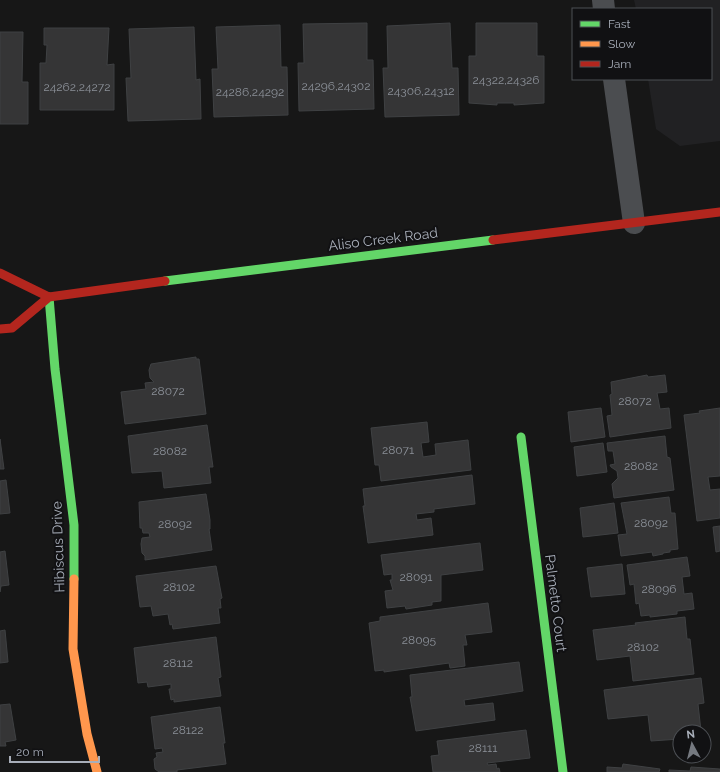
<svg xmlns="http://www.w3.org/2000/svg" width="720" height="772" font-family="Raleway,sans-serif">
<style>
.built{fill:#212123}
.building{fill:#353536;stroke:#3f4143}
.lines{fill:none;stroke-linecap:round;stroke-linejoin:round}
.street{stroke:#4b4d50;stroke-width:22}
.fast{stroke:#63d668;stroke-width:9}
.slow{stroke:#ff974d;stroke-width:9}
.jam{stroke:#b3261e;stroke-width:9}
.labels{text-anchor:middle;stroke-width:4;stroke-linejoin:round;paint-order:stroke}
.number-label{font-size:12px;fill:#8b9098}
.street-label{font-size:14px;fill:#a8aeb9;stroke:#111113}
</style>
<rect width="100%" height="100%" fill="#171717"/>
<path class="built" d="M634 0H720V141L680 146 656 129 648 79H711V9H636Z"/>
<path class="building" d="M367 23V60H373L374 109 299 111 298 63H304L303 24Z
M450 23 452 68H458L459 115 385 117 383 68H388L387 26Z
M476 23H537V56H544V103L514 105V103H497V105L469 103V56H476Z
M280 25 281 67H287L288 115 214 117 212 69H218L216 27Z
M194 27 196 80 200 79 201 119 128 121 126 78H131L129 29Z
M44 28H109L107 65 114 64V110H40V63H46L47 45H44Z
M0 32H23L22 82H28V124H0Z
M196 357V359H199L206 414 125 424 121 392 146 389 145 383 154 382 150 378 149 370 151 364Z
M647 375 648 377 665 375 667 392 657 393 660 409 669 408 671 428 610 437 607 416 612 415 610 395 612 394 611 382Z
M601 408 605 437 571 442 568 412Z
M720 408V476L708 477 710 490 720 489V518L697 521 684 415 700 413 699 411Z
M427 422 429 442 421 443 423 457 436 455 435 444 468 440 471 470 381 481 379 465H375L371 428Z
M207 425 213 467H209L211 483 164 488 162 471 132 473 128 436Z
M665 436 667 457 670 458 674 490 614 498 612 484 618 478 617 471 611 467 610 465 615 464 613 451H608L607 443Z
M0 439 4 469H0Z
M603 443 607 472 577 476 574 447Z
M472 475 475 504 434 509V512L416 514 417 520 431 518 433 535 368 543 363 506H365L363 489Z
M6 480 10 513 0 514V481Z
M206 494 210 520V529H209L212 550 145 560V556L142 553 141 544 142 538 150 537 149 533H143L142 528H140L139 502Z
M669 497 671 513H675L678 549 670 550V552L663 553V554L653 556 652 552 621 556 618 535 627 534 621 503Z
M614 503 618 533 583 537 580 508Z
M720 526V551L716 552 713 527Z
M480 543 483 570 441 575V601L432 602V605L406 609 405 606 387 608 385 591 393 590 390 580H392V574L384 575 381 555Z
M5 551 9 585 1 586 0 592V552Z
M687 557 690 576 682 577 684 594 692 593 694 609 677 611V614L650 617V615L641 616 639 603 636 604 634 584 630 585 627 565Z
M622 564 625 594 591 597 587 568Z
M216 566 222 598 220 599 221 608H218L220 623 173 629 172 624 170 625 168 614 153 616 151 606 140 607 136 576Z
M488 603 492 632 465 635 467 645H463L465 666 450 668 449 663 384 672V670L375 671 369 623 380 621V617Z
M685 617 687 639H690L694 674 633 681 630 656 597 660 593 630 636 625 635 623Z
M5 630 8 662 0 663V631Z
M216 637 221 677 218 678 221 696 174 702V699L171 700 169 689H171V684L148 687 147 682 138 683 134 648Z
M519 662 523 691 464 700 465 706 493 703 495 720 416 731 410 697H412L410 675Z
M701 678 704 703 698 704 701 731H705V737L704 732H680V739L651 741 648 715 608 719 604 690Z
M10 704 16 740 5 742 6 746H0V705Z
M220 707 225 743H223L226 764 177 770V772H159L155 769 154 759 157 757 156 753 163 752 162 748 155 749 151 717Z
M526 730 530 758 487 763 488 765 496 764 497 769 499 768 500 772H433L431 756 439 755 437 741Z
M623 764 660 769 659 772H607V767L622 768Z
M691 767 720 769V772H669V770L690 771Z"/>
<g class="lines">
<path class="street" d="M603 0 604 9
M614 79 634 223"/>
<path class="fast" d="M165 281 493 240
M49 297 55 369 74 525V579
M521 437 563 772"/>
<path class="slow" d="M74 579 73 649 87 734 97 772"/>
<path class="jam" d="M493 240 720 212
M0 273 49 297
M0 329 12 328 49 297 165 281"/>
</g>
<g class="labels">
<g class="number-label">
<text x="506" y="84">24322,24326</text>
<text x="336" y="90">24296,24302</text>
<text x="77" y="91">24262,24272</text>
<text x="421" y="95">24306,24312</text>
<text x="250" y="96">24286,24292</text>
<text x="168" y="395">28072</text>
<text x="635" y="405">28072</text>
<text x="398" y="454">28071</text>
<text x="170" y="455">28082</text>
<text x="641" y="470">28082</text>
<text x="651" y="527">28092</text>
<text x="175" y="528">28092</text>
<text x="416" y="581">28091</text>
<text x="179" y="591">28102</text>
<text x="659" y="593">28096</text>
<text x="419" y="644">28095</text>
<text x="643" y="651">28102</text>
<text x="178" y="667">28112</text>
<text x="188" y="734">28122</text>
<text x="483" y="752">28111</text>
</g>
<g class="street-label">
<text transform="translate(383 239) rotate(-7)" y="5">Aliso Creek Road</text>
<text transform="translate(58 547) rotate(-92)" y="5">Hibiscus Drive</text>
<text transform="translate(556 603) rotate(83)" y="5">Palmetto Court</text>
</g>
</g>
<rect x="572" y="8" width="140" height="72" fill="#111113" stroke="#4d5055"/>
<rect x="580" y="21" width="20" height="6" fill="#63d668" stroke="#4d5055"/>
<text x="608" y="28" font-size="12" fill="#a8aeb9">Fast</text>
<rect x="580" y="41" width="20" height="6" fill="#ff974d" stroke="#4d5055"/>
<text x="608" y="48" font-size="12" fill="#a8aeb9">Slow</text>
<rect x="580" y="61" width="20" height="6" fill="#b3261e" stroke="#4d5055"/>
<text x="608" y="68" font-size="12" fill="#a8aeb9">Jam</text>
<g transform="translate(692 744) rotate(353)"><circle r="19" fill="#111113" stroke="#4d5055"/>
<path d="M0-3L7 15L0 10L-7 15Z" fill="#757980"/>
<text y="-6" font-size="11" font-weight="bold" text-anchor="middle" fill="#a8aeb9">N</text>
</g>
<path d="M10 756v6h89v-6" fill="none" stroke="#a8aeb9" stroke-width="2"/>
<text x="16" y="756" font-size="12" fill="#a8aeb9" stroke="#111113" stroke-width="3" paint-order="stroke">20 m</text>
</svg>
